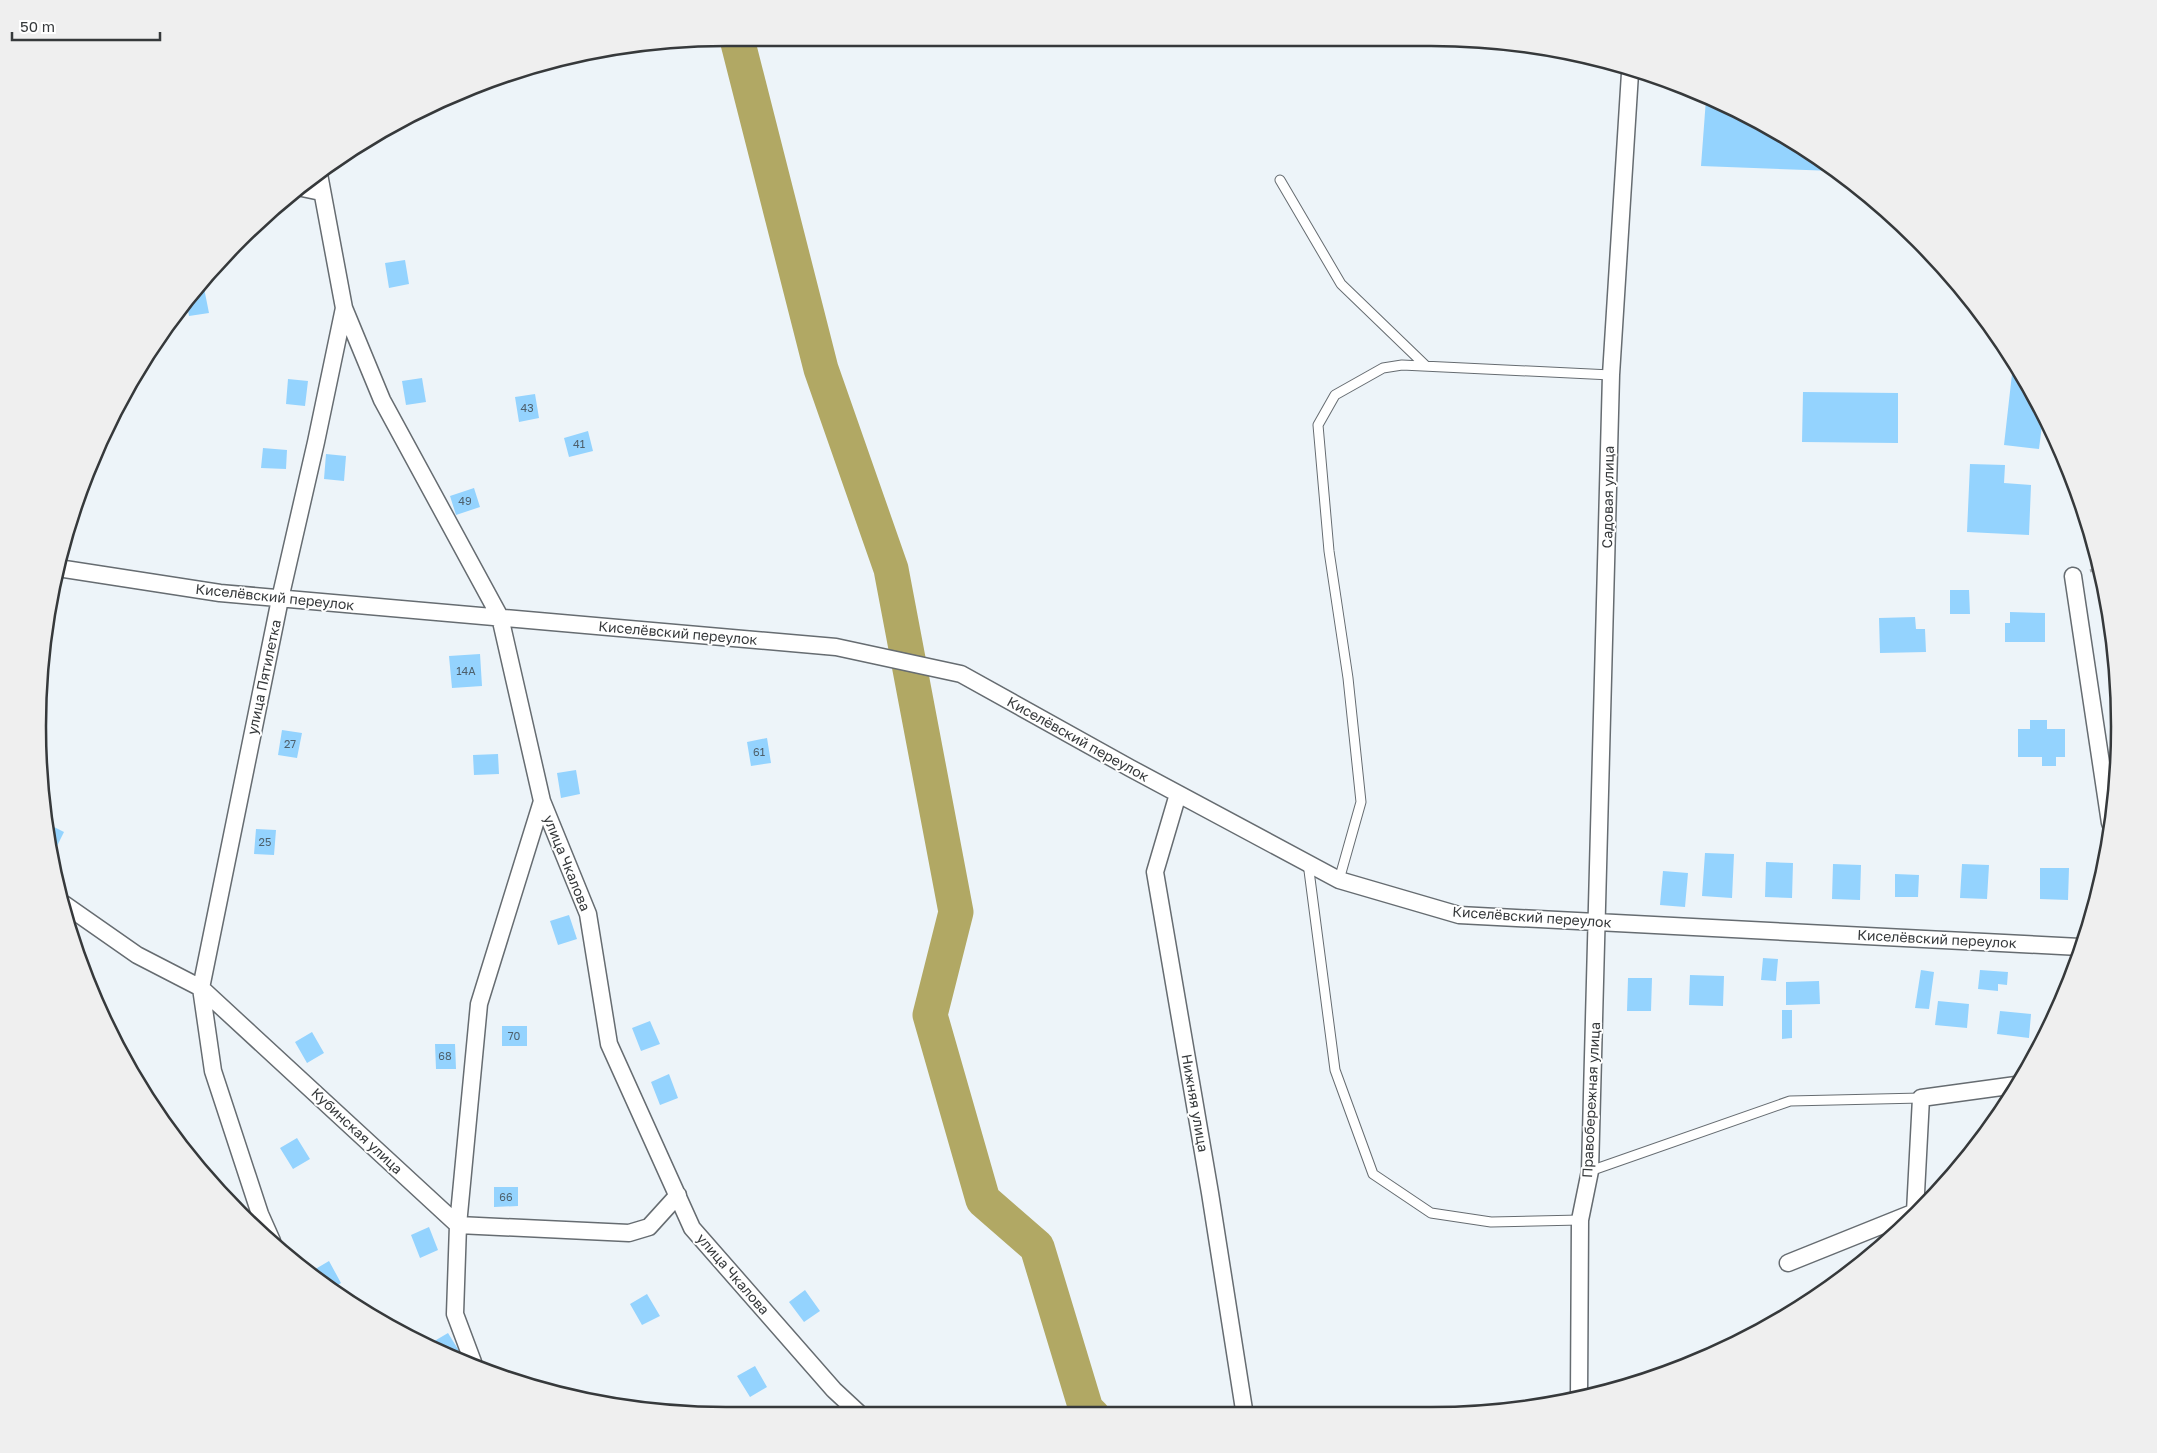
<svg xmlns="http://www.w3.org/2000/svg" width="2157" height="1453" font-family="'Golos Text',sans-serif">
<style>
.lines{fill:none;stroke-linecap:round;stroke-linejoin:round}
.river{stroke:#b1a864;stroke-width:35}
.building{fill:#94d3fe}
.service-casing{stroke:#666c71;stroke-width:11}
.minor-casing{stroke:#666c71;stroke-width:19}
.path{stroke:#a8adb1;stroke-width:3;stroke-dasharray:4 2.5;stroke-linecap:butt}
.service{stroke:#fff;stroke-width:9}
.minor{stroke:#fff;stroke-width:16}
.labels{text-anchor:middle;stroke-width:4;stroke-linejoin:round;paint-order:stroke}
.number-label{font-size:11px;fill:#4e606c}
.street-label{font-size:14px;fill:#36393b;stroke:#fff}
.rim{fill:none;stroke:#36393b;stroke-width:2.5}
</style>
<rect width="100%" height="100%" fill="#edf4f9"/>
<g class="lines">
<path class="river" d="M738 43 821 369 891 569 956 912 930 1015 983 1200 1037 1247 1086 1409 1093 1416"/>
</g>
<path class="building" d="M1706 99 1735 109 1814 154 1834 171 1701 166Z
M405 260 409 284 389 288 385 263Z
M204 288 209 313 189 316 186 300 195 290Z
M2012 374 2020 375 2043 417 2039 449 2004 445Z
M422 378 426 402 406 405 402 381Z
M288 379 308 381 305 406 286 404Z
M1803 392 1898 393V443L1802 442Z
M535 394 539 418 519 422 515 397Z
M588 431 593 451 569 457 564 438Z
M263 448 287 450 286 469 261 468Z
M326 454 346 456 344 481 324 479Z
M1970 464 2005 465 2004 483 2031 485 2029 535 1967 532Z
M474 488 480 507 456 515 450 496Z
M1950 590H1969L1970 614H1950Z
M2010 612 2045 613V642H2005V623H2010Z
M1915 617 1916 629H1925L1926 652 1880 653 1879 618Z
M480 654 482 686 452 688 449 656Z
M2030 720H2047V729H2065V757H2056V766H2042V757H2018V729H2030Z
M282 730 302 733 297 758 278 755Z
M767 738 771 763 751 766 747 742Z
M498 754 499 774 474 775 473 755Z
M576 770 580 794 561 798 557 773Z
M48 824 64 832 53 854 50 853Z
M256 829 276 830 274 855 254 854Z
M1705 853 1734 854 1732 898 1702 896Z
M1766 862 1793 863 1792 898 1765 897Z
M1833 864 1861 865 1860 900 1832 899Z
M1962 864 1989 865 1987 899 1960 898Z
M2040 868H2069L2068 900 2040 899Z
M1663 871 1688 873 1685 907 1660 905Z
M1895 874 1919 875 1918 897H1895Z
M569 915 577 939 558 945 550 921Z
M1763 958 1778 959 1776 981 1761 980Z
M1921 970 1934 972 1929 1009 1915 1008Z
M1980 970 2008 972 2007 985 1998 984V991L1978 989Z
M1690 975 1724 976 1723 1006 1689 1005Z
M1628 978H1652L1651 1011H1627Z
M1819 981 1820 1004 1786 1005V982Z
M1938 1001 1969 1004 1967 1028 1935 1025Z
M1782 1010H1792V1038L1782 1039Z
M2000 1011 2031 1014 2029 1038 1997 1034Z
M650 1021 660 1044 641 1051 632 1028Z
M502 1026H527V1046H502Z
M312 1032 324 1053 307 1063 295 1042Z
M435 1044H455L456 1069H436Z
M669 1074 678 1098 660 1105 651 1082Z
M297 1138 310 1159 293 1169 280 1148Z
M494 1187H518V1206L494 1207Z
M429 1227 438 1250 420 1258 411 1235Z
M329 1261 341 1283 331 1289 312 1271Z
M805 1290 820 1311 804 1322 789 1302Z
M647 1294 660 1316 642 1325 630 1304Z
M448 1333 461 1354 457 1356 435 1349 431 1343Z
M755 1366 767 1387 750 1397 737 1376Z"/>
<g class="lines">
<g class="service-casing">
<path id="service" d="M1280 180 1341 284 1426 366
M1308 863 1335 1070 1373 1174 1431 1213 1491 1222 1580 1220
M1339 880 1361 802 1348 678 1329 551 1318 425 1335 395 1383 368 1402 365 1611 375
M1590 1171 1790 1101 1921 1098"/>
</g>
<g class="minor-casing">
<path id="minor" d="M319 174 344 308 382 400 500 617 542 801
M302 188 321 192
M58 568 220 593 836 647 961 674 1130 768 1339 880 1459 915 2080 947
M2073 576 2110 823
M1178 794 1155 872 1210 1193 1245 1416
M64 904 137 955 201 988 458 1225 629 1233 649 1227 678 1195
M272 1241 260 1214 213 1071 201 988 280 599 316 442 344 308
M1788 1263 1915 1212 1921 1098 2016 1085
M473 1362 455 1314 458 1225 479 1004 542 801 588 914 609 1044 692 1228 834 1390 862 1416
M1579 1398 1580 1220 1590 1171 1611 375 1630 73"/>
</g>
<path class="path" d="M2090 571 2099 568"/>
<use href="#service" class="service"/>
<use href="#minor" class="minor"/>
</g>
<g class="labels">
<g class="number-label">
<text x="527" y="412">43</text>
<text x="579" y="448">41</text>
<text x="465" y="505">49</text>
<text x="466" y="675">14А</text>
<text x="290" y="748">27</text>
<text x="759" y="756">61</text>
<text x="265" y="846">25</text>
<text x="514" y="1040">70</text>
<text x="445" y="1060">68</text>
<text x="506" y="1201">66</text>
</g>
<g class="street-label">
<text transform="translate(1608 497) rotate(-89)" y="5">Садовая улица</text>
<text transform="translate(275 597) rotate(6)" y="5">Киселёвский переулок</text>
<text transform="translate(678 633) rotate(5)" y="5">Киселёвский переулок</text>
<text transform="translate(264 677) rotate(-78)" y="5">улица Пятилетка</text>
<text transform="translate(1078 739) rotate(29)" y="5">Киселёвский переулок</text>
<text transform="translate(567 863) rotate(68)" y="5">улица Чкалова</text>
<text transform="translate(1532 917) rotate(4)" y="5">Киселёвский переулок</text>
<text transform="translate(1937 939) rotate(3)" y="5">Киселёвский переулок</text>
<text transform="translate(1591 1100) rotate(-87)" y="5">Правобережная улица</text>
<text transform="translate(1195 1103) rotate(80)" y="5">Нижняя улица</text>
<text transform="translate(357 1131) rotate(43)" y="5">Кубинская улица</text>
<text transform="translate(733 1274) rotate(49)" y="5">улица Чкалова</text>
</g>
</g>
<path d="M0 0H2157V1453H0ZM726 46H1431A680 680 0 0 1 2111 726V727A680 680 0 0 1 1431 1407H726A680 680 0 0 1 46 727V726A680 680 0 0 1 726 46Z" fill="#efefef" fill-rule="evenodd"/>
<path class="rim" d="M726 46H1431A680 680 0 0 1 2111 726V727A680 680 0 0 1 1431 1407H726A680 680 0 0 1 46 727V726A680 680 0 0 1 726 46Z"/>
<path d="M12 32v8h148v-8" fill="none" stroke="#36393b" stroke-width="2.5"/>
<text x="20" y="32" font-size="15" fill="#36393b" stroke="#ffffff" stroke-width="4" paint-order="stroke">50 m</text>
</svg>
